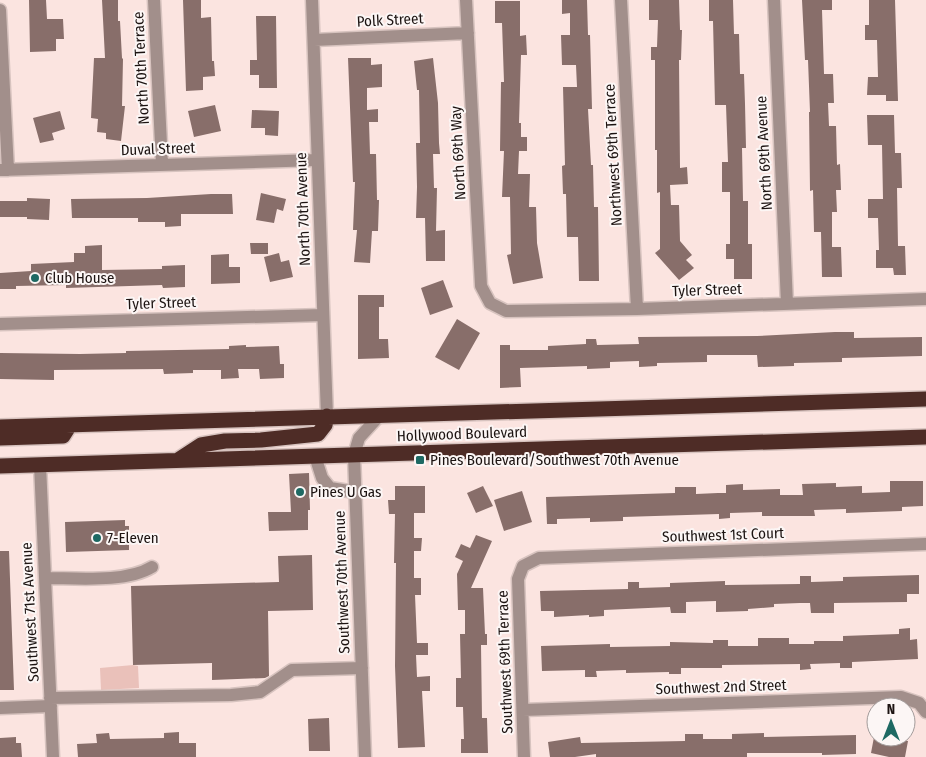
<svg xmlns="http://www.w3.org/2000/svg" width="926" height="757" font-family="'Fira Sans Condensed',sans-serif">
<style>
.green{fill:#eac1ba}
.building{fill:#886e6a}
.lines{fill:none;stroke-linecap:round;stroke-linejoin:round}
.minor-casing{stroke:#d7c3bf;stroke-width:15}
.highway-casing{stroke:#d7c3bf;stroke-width:18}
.minor{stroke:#a28f8b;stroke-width:12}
.highway{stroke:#4e2c26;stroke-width:15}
.poi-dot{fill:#1e6963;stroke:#fcf6f5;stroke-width:2}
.labels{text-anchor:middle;stroke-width:4;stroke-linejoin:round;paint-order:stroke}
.street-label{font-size:15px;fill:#1c1311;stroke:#fcf6f5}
.poi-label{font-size:15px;fill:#1c1311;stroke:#fcf6f5;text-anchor:start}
</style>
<rect width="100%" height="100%" fill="#fbe4e0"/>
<path class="green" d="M133 665 138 666 139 688 101 690 100 668Z"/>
<path class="building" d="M29 0H46L47 19H63L64 39H56V51L30 52Z
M102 0H118V21H120L122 58 123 59 122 106H125L121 141 106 139V133L97 132 98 119 91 118 94 58H105Z
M183 0H201V18L211 17 212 61H214L215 76 203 77V90L186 91Z
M562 0H587L588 35H590L591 71 592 109H588L591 165H593L594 207H598L599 281H579L578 237H567L566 194H563L562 166 565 165 563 87H577L576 65H562L561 35H570V13L562 14Z
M649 0H679L680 30H682L681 60H679L680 168 687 167 688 184 670 185 671 205H679L680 241 692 255 686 260 694 268 679 280 655 253 660 249V192L657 193V150H655V60H651V47H657L658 20H649Z
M709 0H733L734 34H739L740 74H744L745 104 746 148H742L743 201H748V244H752V279H734V259H726V244H730V192H722V162H728L726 105H715L713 21H709Z
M802 0H832V10H822L824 74H833L834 103H828L829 126H836L837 165 840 164 841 190H836L837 212H832V247H841L842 277H822L821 232H814L813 190 810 191 809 112H810L808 60H805Z
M869 0H895L898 101H886V95H867L868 77H878L877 40H865V25H869Z
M495 1H520V36L526 35 527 55H521L519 123H521V137H527V151H519L518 174H530L529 207H536L537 243 543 278 513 284 507 255 511 254 510 197H502L504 151H500L501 82H504L502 23H495Z
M256 16H276L277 88H259V75H250V60H257Z
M348 58H371V65L382 64V87L367 88V110L378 109V122H369L370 154H376L377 200H379L378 231H372L370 263 354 262 357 230H353L355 182H353Z
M433 58 438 103 439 143 440 154H433L434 188H437L436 231 445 230V261H426L425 218H416L417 187 416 143H420L419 90H417L414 61Z
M215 105 221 131 194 137 188 111Z
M252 110 279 111 278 136 265 135V128H251Z
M60 111 65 129 52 133 54 140 40 143 33 118Z
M867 115H894L895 153H901L902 188H897L898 246H905L906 275H894L893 268H876V250H879L878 218H868V199H883L882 145H868Z
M261 193 286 199 283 211 277 209 274 223 256 220Z
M211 194H232L233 214H181V226L165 227V222H138V218H72L71 199 147 198Z
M27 198 50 199 49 220 27 219V217H0V201H27Z
M250 243H268V254H251Z
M102 245V270L162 269V266L185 265V287L163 288 162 285 66 288V285L16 286V289H0V273L31 271V264L74 262V253H85V246Z
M279 253 281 262 289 260 293 277 270 282 264 257Z
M229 254V267H240V283L211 284V255Z
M443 280 453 307 430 315 421 288Z
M358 295H384V307H379V339H388L389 358 358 359Z
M457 319 480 333 459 370 435 357Z
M835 332H854V338L922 337V356L842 358V362L794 363V366L758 367 757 355H707V362L657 363V366L639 367V361L610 362V368L587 369V366L520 368 521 387 500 388V345H510V350H548V346L586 344V339H596L597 345 639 344 638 337 757 336Z
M246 345V347L279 346 280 364H284V378L260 379 259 369H238L239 378 221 379V370H193V373L164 374 163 369 54 370V380L0 379V353L80 354 126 353V351L229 349V346Z
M309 473 310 510H308V530L269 531 268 512H291L289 474Z
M890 481H923V506L902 507V511L846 513V509L814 510 815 516H762V512L730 513V518L719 519V514L623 517V521L590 522V518L557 519V524H547L546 497 675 493V487H696V494L718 493H726V485L743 484V490L780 489V495H803L802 484 836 483V487L862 486V493L890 492Z
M395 486H425V513H414V538H422L421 551H414V578H421V595H415L417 643H428V655H416L417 677 430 676V691H422L425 747 398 748 395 666 396 563H394L395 514H389L388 500H395Z
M483 486 493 506 476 513 467 493Z
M522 491 532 522 504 531 494 500Z
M125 520V526H129V550L66 552 65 522Z
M476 535 492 541 471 588H483L485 634H487V645H481L482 718H487L488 753H461V739H464L463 707H456V678H461L460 634H465V610H458L457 574 463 561 455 557 461 544 470 548Z
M0 551H9L14 690H0Z
M312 555 313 610 268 611 269 676 265 678 212 680V663L133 665 131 586 279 582 278 556Z
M919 575V594H907V602L834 603V613H811L810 603H800L774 604V607L748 609V611L716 612V601L686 602V613H671L670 607 604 610V616L589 617V615L554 617V611H541L540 591 628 589V582H639V588L670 587V583L725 581V585L800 584V576H811V582L843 581V577Z
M910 628V640L917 639 918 659 852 662V668H840V663L810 664 811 669 800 670V664L722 665V668H681V674H669V672L626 673V670L596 671 597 677H585V670L542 671 541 646 610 644V647L670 646V642L713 643V640H728V646H758V638H789V644H814V641H843V636L899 634V629Z
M329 718 330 751H309L308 719Z
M179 732V743H196V757H78L77 744 97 743 96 734 109 733 110 739 164 738V733Z
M764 733V737L856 735V754L822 755V753H747V757H596V754L575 757H550L548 742 580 737 581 743 685 741V734H703V739H732V734Z
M16 737V743H21L22 757H0V738Z
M874 737H901L900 740 908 741 905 757H889L871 753Z"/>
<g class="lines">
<g class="minor-casing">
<path id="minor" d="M154 0 162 165
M312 0 327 416
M466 0 481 286 490 303 506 311 637 309 926 299
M621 0 637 309
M774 0 787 304
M0 10 8 170
M314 40 468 33
M0 170 317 160
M0 324 323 315
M315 456 322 478 330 488 355 492
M40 465 53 757
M45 578C76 578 126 583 152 567
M50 698 231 695 260 692 292 670 362 668
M0 708 51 706
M523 710 901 697 919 703 926 712
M365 757 354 455 359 438 380 415
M524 757 518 579 523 566 539 558 926 544"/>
</g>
<g class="highway-casing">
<path id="highway" d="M0 427 926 399
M0 438 63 436 70 425
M178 460 201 445 225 441 261 440 318 434 325 425 327 416
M0 466 926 437"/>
</g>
<use href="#minor" class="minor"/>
<use href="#highway" class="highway"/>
</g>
<g class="poi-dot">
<circle cx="35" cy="278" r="5"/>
<rect x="415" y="455" width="10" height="10" rx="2.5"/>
<circle cx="300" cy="492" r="5"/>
<circle cx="97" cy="538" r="5"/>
</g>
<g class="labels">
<g class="street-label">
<text transform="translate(390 20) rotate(-3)" y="5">Polk Street</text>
<text transform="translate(141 68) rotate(-93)" y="5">North 70th Terrace</text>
<text transform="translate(158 149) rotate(-2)" y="5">Duval Street</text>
<text transform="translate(458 153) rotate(-93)" y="5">North 69th Way</text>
<text transform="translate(764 153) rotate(-93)" y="5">North 69th Avenue</text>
<text transform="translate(613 155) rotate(-93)" y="5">Northwest 69th Terrace</text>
<text transform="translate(303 209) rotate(-92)" y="5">North 70th Avenue</text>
<text transform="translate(707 290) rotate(-2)" y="5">Tyler Street</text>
<text transform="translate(161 303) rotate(-2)" y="5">Tyler Street</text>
<text transform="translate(462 434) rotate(-2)" y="5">Hollywood Boulevard</text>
<text transform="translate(723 535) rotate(-2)" y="5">Southwest 1st Court</text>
<text transform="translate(342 582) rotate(-92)" y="5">Southwest 70th Avenue</text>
<text transform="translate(30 612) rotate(-93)" y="5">Southwest 71st Avenue</text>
<text transform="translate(505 662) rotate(-92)" y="5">Southwest 69th Terrace</text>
<text transform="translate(721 687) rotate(-2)" y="5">Southwest 2nd Street</text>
</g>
<g class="poi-label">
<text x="45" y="283">Club House</text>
<text x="430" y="465">Pines Boulevard/Southwest 70th Avenue</text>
<text x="310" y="497">Pines U Gas</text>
<text x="107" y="543">7-Eleven</text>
</g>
</g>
<g transform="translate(891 722)"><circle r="24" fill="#fcf6f5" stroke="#a29b9a"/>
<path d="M0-4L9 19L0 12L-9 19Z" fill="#1e6963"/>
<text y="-8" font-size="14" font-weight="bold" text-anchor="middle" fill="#1c1311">N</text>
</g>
</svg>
